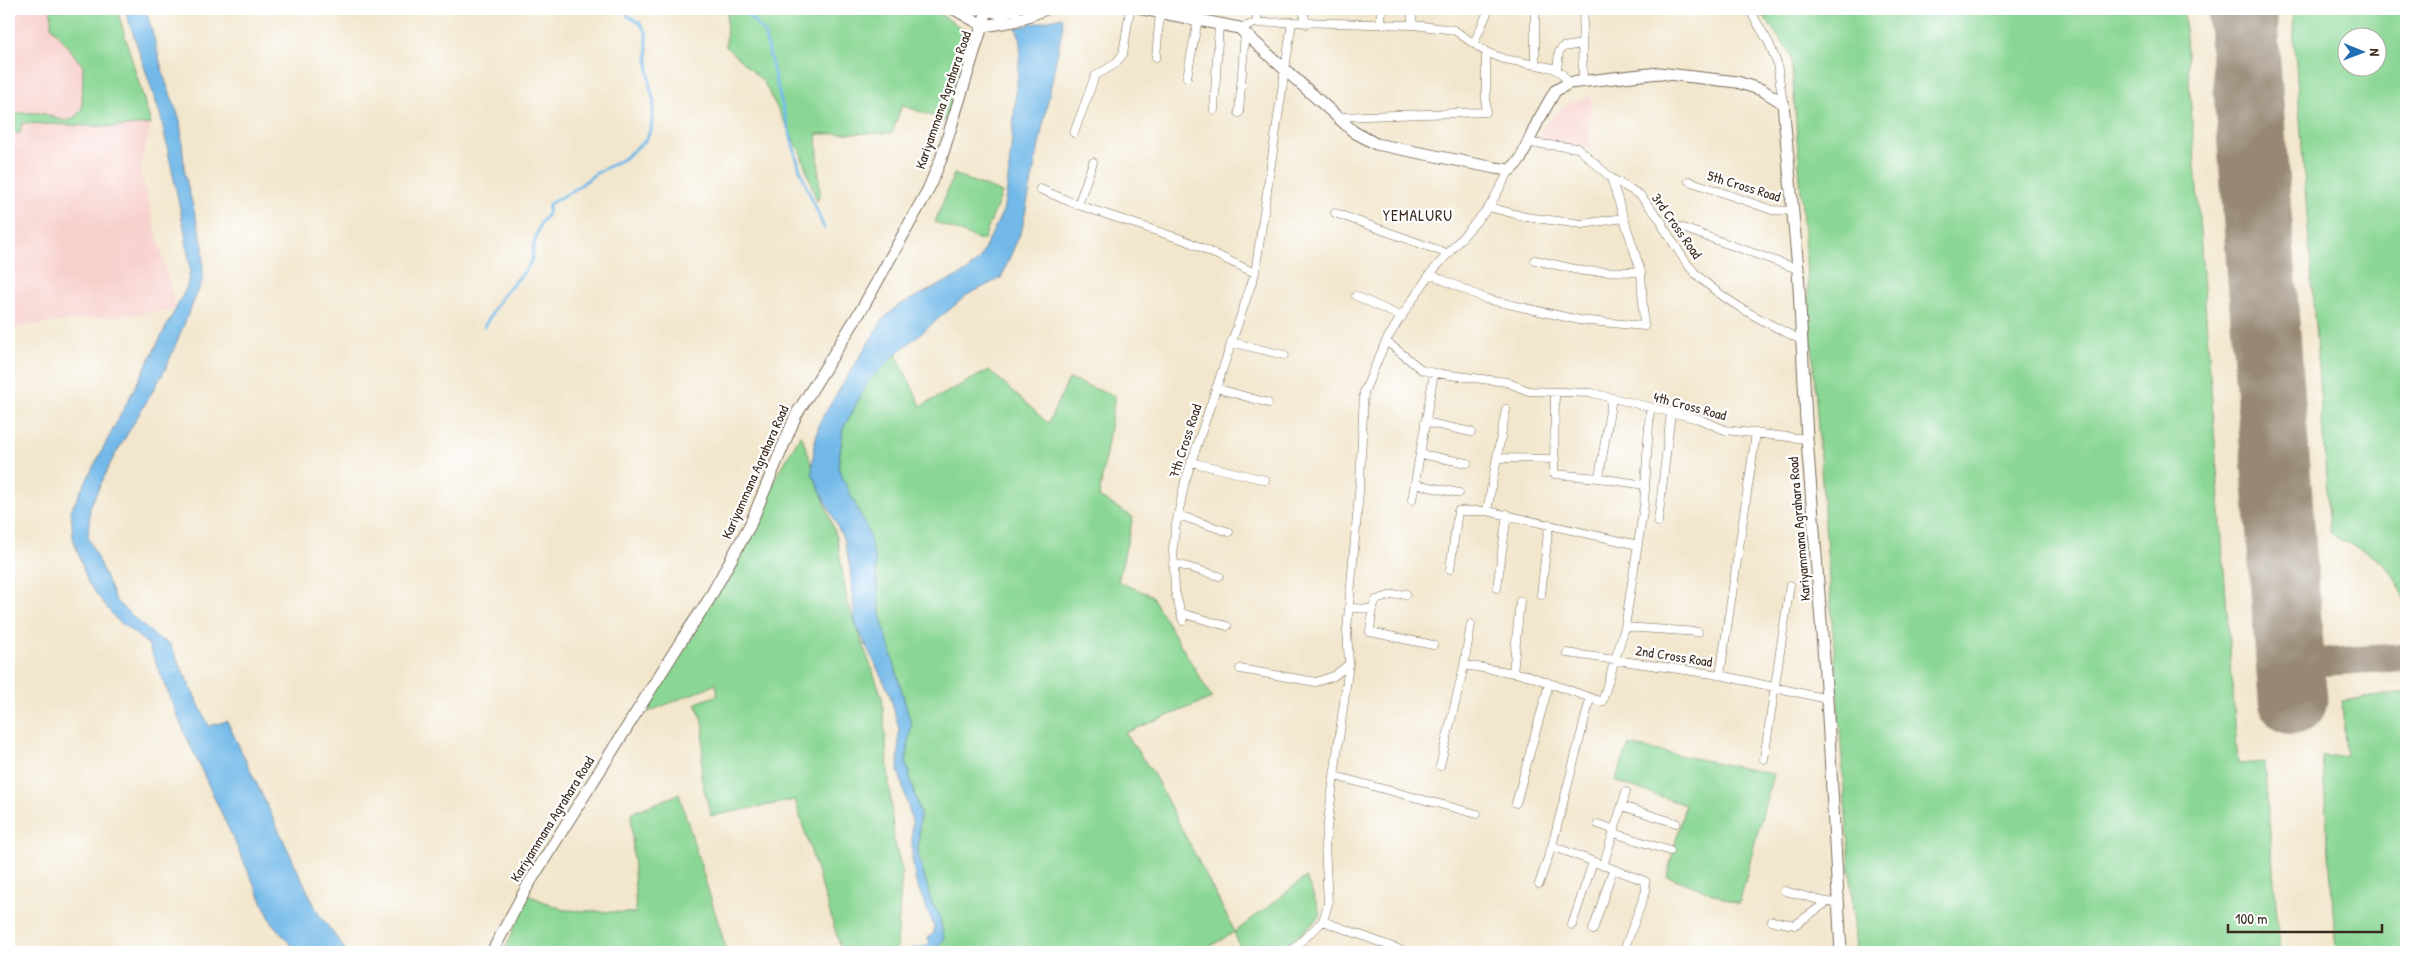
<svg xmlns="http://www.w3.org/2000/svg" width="2415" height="961" font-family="'Patrick Hand',sans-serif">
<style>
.built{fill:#f7d0cc}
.green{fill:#8ad795;stroke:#62805a;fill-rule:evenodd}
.water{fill:#72b9e9;stroke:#567284}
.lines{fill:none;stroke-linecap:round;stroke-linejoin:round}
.stream{stroke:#72b9e9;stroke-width:3}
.taxiway{stroke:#968875;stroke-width:28}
.runway{stroke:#968875;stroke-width:69}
.street-casing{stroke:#7b6c5b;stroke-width:9}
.secondary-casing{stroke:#7b6c5b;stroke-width:13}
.street{stroke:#fff;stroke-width:8}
.secondary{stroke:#fff;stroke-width:11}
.labels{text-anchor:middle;stroke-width:4.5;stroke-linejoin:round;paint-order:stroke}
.street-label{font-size:14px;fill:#3b2a1e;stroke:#fff}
.quarter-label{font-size:16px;letter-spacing:1px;fill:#3b2a1e;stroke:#fff}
</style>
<rect width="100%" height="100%" fill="#fff"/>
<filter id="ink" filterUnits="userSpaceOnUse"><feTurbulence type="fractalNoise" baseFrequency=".02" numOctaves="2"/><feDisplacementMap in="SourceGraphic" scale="10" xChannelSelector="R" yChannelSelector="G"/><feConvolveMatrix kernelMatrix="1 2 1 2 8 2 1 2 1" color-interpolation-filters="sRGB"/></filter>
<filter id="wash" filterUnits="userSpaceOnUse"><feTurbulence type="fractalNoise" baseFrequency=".0096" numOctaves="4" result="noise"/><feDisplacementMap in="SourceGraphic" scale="20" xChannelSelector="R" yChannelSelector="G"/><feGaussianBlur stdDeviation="1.12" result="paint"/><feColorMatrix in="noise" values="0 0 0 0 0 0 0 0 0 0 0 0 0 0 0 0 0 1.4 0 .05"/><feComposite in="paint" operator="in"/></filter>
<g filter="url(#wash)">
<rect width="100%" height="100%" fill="#f2e6cc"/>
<path class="built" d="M9 9H117L151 124 140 169 176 309 9 328Z
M1591 96 1590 149 1538 145 1542 128 1565 105Z"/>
<path class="green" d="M51 9H117L151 124 114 127 22 123 20 133H9V113C19 114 34 111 45 114 61 119 68 128 82 109L83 66 51 26Z
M727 9H932L973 35 946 121 902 105 892 133 817 134 820 195 817 201 801 154 763 81 726 47Z
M1759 9H2184L2238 764 2264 762 2280 952H1856L1791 55Z
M2292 9H2406V607C2404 591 2391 567 2377 558 2362 547 2344 545 2330 532ZM2348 38H2378V68H2348Z
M954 174 1002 193 983 241 935 222Z
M896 354 921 406 989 370 1048 423 1069 379 1115 396 1099 497 1133 517 1118 582 1151 595 1212 698 1125 733 1153 773 1235 932 1306 877 1321 915 1281 952H1242L1234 932 1201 952H934L944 938 939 914 932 904 918 853 920 813 906 763 911 724 880 614 875 559 838 468 843 429 868 382Z
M801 434 837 538 847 600 882 697 894 840 902 871 897 948 886 952H842L795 800 711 816 701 777 704 726 696 703 718 695 716 684 641 715Z
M2406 692V952H2336L2322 757 2346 755 2342 701Z
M1629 745 1773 774 1739 904 1667 876 1685 805 1615 781Z
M679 794 727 952H504L528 895 564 910 636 913 631 813Z"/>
<path class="water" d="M125 9H146L165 80 180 120 185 175 203 246V279L165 370 112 460 90 507 88 537 116 601 157 638 170 644 209 726 227 721 318 913 347 952H297L272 923 185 734 148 644 116 619 88 583 73 538 71 510 187 287 190 270 185 233 161 117Z
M1062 17 1063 26 1022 229 1001 278 967 295 896 354 868 382 843 429 838 468 868 531 875 559 880 614 911 724 906 763 920 813 918 853 932 904 939 914 944 939 934 952 928 938 934 933V926L916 883 912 859V821L898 770 899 729 889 692 855 623 850 567 844 540 812 473 814 446 820 421 883 319 899 305 966 272 979 260 1003 211 1007 190 1021 41 1016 28Z"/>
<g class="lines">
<path class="stream" d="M742 9 764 32 783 109 800 170 824 228
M1029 9 1032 28
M484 327 502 296 526 270 532 260 533 248 540 224 548 214 549 204 574 190 595 174 623 159 645 141 651 130 654 102 650 87 646 32 640 23 628 16 625 9
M901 952 927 947 933 940"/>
<path class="taxiway" d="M2291 664 2406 657"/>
<path class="runway" d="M2242 9 2293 700"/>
</g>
</g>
<g filter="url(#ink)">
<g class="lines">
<g class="street-casing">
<path id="street" d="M1303 9 1306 24
M1381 9V24
M1535 9V63
M1728 9 1750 11
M1749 9 1769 43 1777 63 1783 103
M1257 23V9
M1412 25V9
M1239 28 1257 23 1292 22 1414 25 1454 30 1486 52 1504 59 1553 68 1561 73 1569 83
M1474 43 1489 9
M1156 57 1160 12
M1557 70 1559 52 1563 47 1582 44
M1187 77 1198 19
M1583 81 1582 44 1584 9
M1214 110 1219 24
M1239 113 1245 32
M1337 117 1486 112V52
M1074 133 1095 76 1115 64 1123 54 1130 9
M1529 143 1578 148 1611 178 1640 195 1662 222 1663 227C1673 241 1682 259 1694 272 1724 302 1763 321 1801 340
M1689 181 1772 210 1792 211
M1040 189 1078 205 1187 241 1255 273
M1078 205 1093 162
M1489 207 1526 217 1582 224 1624 218
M1335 213 1449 254
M1680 227 1798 269
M1535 260 1583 271 1641 272
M1430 274 1486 299 1579 320 1644 326 1641 272 1611 178
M1356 296 1402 317
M1386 341 1422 370 1434 373 1506 382 1529 391 1592 393 1699 419 1725 430 1807 439
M1231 342 1284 355
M1216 388 1268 403
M1555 392 1554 474 1599 478 1612 398
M1425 422 1471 432
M1420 454 1467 463
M1497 458 1555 459
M1191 462 1265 480
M1599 478 1645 485
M1415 484 1459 493
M1412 500 1434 373
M1487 511 1638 545
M1178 515 1229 532
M1658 522 1671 413
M1173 563 1219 576
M1450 569 1458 511H1487L1506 409
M1497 588 1507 514
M1541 595 1549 524
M1350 608 1372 609 1376 600 1392 595 1406 594
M1372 609 1370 632 1433 645
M1181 613 1227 626
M1183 621 1175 591 1173 549 1175 530 1185 481 1255 273 1292 22
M1471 624 1464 665 1527 675 1602 702 1625 627 1644 505 1650 408
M1625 627 1698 632
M1567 653 1720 675 1827 699
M1240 669 1316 682 1334 676 1349 664
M1513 673 1520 601
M1720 675 1756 433
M1764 759 1790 585
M1440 766 1465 662
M1335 776 1477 814
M1516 803 1549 684
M1622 806 1676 823
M1598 824 1615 830
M1614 833 1670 851
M1552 846 1645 881 1646 891 1624 950
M1603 866 1626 792
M1539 884 1552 846 1590 699
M1785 891 1827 902
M1323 921 1406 952
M1772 921 1795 925 1827 902 1838 903
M1572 925 1593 862
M1593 930 1613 869
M1290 952 1323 921 1328 904 1325 844 1349 664 1347 630 1360 481 1364 392 1386 341 1399 320 1430 274 1489 207 1510 170"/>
</g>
<g class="secondary-casing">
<path id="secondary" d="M954 9 984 26 1014 21 1046 9
M985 9 998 13 1016 9
M1143 9 1239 28 1354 132 1376 144 1495 168 1510 170 1520 160 1538 121 1555 91 1569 83 1659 73 1737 82 1762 90 1783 103 1798 269 1807 439 1827 699 1841 952
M492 952 528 885 683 638 708 601 750 525 796 415 863 307 928 190 941 159 987 10"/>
</g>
<use href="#street" class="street"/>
<use href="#secondary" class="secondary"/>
</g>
</g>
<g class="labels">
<g class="street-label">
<text transform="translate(943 100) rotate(-71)" y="5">Kariyammana Agrahara Road</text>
<text transform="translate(1744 186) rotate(17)" y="5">5th Cross Road</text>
<text transform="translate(1677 226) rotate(55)" y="5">3rd Cross Road</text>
<text transform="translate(1690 406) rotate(15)" y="5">4th Cross Road</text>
<text transform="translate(1185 441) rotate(-72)" y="5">7th Cross Road</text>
<text transform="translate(755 472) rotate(-66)" y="5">Kariyammana Agrahara Road</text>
<text transform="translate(1799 529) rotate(-95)" y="5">Kariyammana Agrahara Road</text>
<text transform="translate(1674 656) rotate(9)" y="5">2nd Cross Road</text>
<text transform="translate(552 819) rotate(-58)" y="5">Kariyammana Agrahara Road</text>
</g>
<g class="quarter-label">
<text x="1418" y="221">YEMALURU</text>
</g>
</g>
<rect width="2415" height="961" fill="none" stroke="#fff" stroke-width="30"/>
<g transform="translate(2362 52) rotate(91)"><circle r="24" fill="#ffffff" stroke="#b1aaa5"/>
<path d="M0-4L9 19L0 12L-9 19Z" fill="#1f6fb2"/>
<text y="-8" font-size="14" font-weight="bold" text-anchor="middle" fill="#3b2a1e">N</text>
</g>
<path d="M2228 924v8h154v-8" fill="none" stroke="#3b2a1e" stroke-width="2.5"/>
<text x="2235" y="924" font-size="15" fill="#3b2a1e" stroke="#ffffff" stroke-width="4" paint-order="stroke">100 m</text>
</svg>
